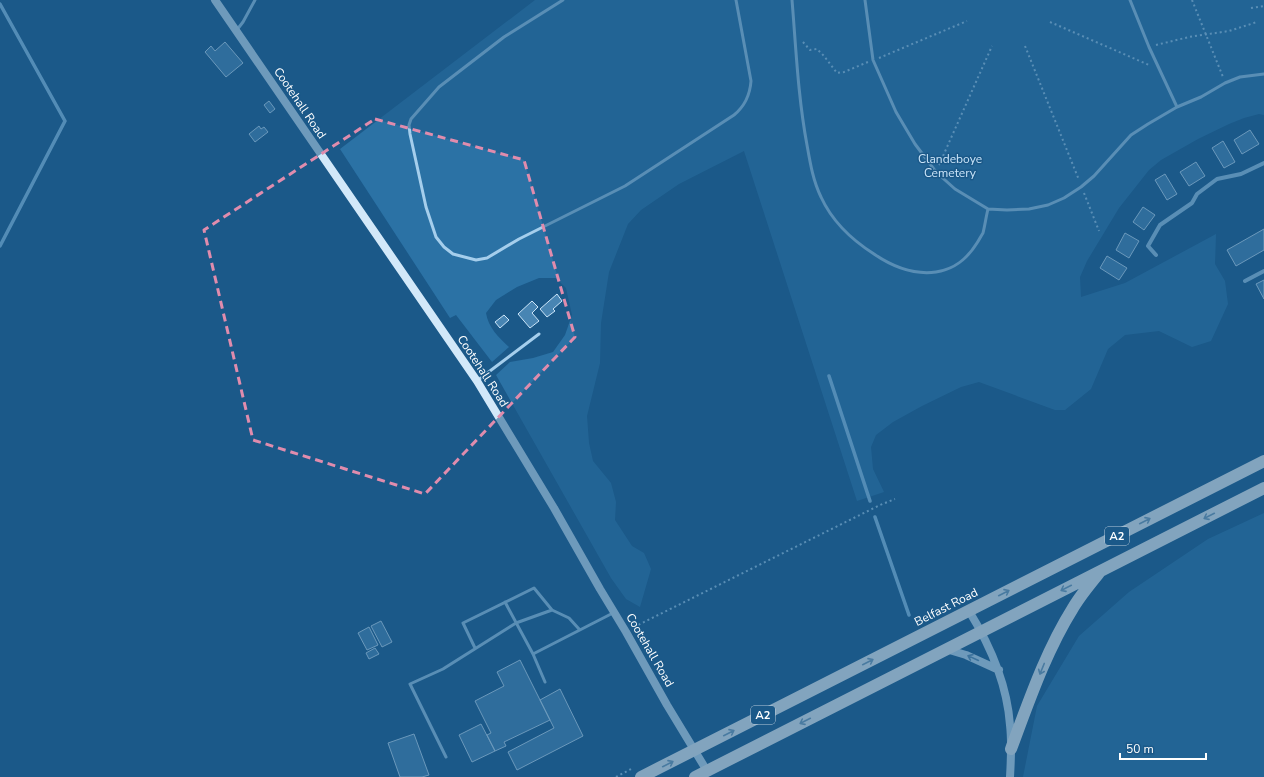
<svg xmlns="http://www.w3.org/2000/svg" width="1264" height="777" font-family="'Nunito Sans',sans-serif">
<style>
.green{fill:#2b72a5}
.lines{fill:none;stroke-linecap:round;stroke-linejoin:round}
.stream{stroke:#98cbee;stroke-width:3.5}
.building{fill:#4885b3;stroke:#cbe5f9}
.path{stroke:#a5ceec;stroke-width:2;stroke-dasharray:2 3;stroke-linecap:butt}
.lane{stroke:#a5ceec;stroke-width:3}
.street{stroke:#a5ceec;stroke-width:4}
.secondary{stroke:#d2e8f9;stroke-width:8}
.highway{stroke:#fff;stroke-width:12}
.oneway{stroke:#82a4be}
.oneway2{stroke:#6492b6}
.marked{fill:none;stroke:#e08cad;stroke-width:3;stroke-dasharray:8 5;stroke-linejoin:round}
.labels{text-anchor:middle;stroke-width:3;stroke-linejoin:round;paint-order:stroke}
.shield{fill:#1b5989;stroke:#bbcddc;stroke-width:1}
.shield-label{font-size:11px;font-weight:bold;fill:#fff}
.street-label{font-size:12px;fill:#fff;stroke:#1b5989}
.park-label{font-size:12px;fill:#cbe5f9;stroke:#1b5989}
</style>
<rect width="100%" height="100%" fill="#1b5989"/>
<path class="green" d="M535 0H1264V115L1259 114 1244 118 1229 124 1198 139 1161 160 1149 170 1119 208 1087 261 1080 277 1081 297 1125 283 1216 234 1215 264 1225 281 1228 304 1211 341 1192 347 1159 331 1125 335 1108 349 1091 389 1065 410H1055L979 382 961 387 922 406 893 422 876 435 871 447 873 469 884 492 857 501 744 151 679 184 641 210 628 224 609 272 601 323 600 363 587 416 589 443 593 461 611 483 616 502 615 520 632 546 644 553 651 569 640 607 626 599 611 578 496 375 510 362 533 358 553 352 565 335 572 315 566 288 556 278H539L517 287 496 300 486 313C488 327 499 338 509 347L492 362 456 315 450 318 340 149Z
M1264 513V777H1023L1037 706 1079 636 1129 592 1208 539Z"/>
<g class="lines">
<path class="stream" d="M0 4 65 121 0 246
M829 376 870 501
M875 517 909 615"/>
</g>
<path class="building" d="M225 42 243 63 226 77 205 52 211 46 215 51Z
M269 101 275 109 270 113 264 105Z
M259 126 261 129 264 127 268 132 255 142 249 134Z
M1250 130 1259 144 1242 154 1234 140Z
M1223 141 1235 162 1224 168 1212 148Z
M1196 162 1205 176 1189 186 1180 172Z
M1165 174 1177 194 1167 200 1155 180Z
M1143 207 1155 215 1144 230 1133 222Z
M1264 229V250L1236 266 1227 250Z
M1125 233 1139 241 1129 258 1116 250Z
M1107 256 1127 268 1119 280 1100 268Z
M1264 280V299L1256 284Z
M557 294 562 301 553 309 555 311 547 317 540 309Z
M532 301 538 307 532 313 539 321 530 328 518 314Z
M504 315 509 320 500 328 495 322Z
M381 621 392 642 382 647 371 626Z
M369 627 378 645 367 650 358 633Z
M375 648 379 654 369 659 366 653Z
M520 660 550 720 504 742 506 746 495 751 487 735 491 733 475 701 504 686 497 672Z
M560 689 583 736 517 770 508 752 554 728 540 700Z
M481 724 495 751 472 762 459 735Z
M414 734 429 775 422 777H400L388 743Z"/>
<g class="lines">
<path class="path" d="M1192 0 1223 77
M1251 8 1264 6
M1050 22 1149 65
M803 42 810 50 817 49 824 56 837 73 844 72 868 62
M1156 45 1189 37 1229 31 1257 22
M1025 46 1079 180
M879 58 967 21
M939 165 992 46
M1084 193 1099 231
M634 627 880 505 895 499
M616 777 633 768"/>
<path class="lane" d="M563 0 504 37 439 87 411 119 409 125 410 134 426 207 436 237 444 247 453 254 476 260 487 258 519 239 625 186 734 115C745 106 750 95 751 81L736 0
M792 0C796 48 798 97 807 145 810 162 813 181 821 197 832 221 852 240 874 254 893 267 914 275 936 272 955 269 967 259 977 243 979 240 981 236 983 233 985 225 986 217 988 209
M865 0 873 60 896 112 915 144 936 172 955 189 988 209 1007 210 1029 209 1048 205 1064 198 1081 187 1094 176 1131 135 1148 124 1177 107 1201 97 1225 83 1240 77 1264 74
M1130 0 1149 47 1177 107
M236 31 243 22 255 0
M478 380 539 334
M505 602 533 654
M475 648 463 623 534 588 552 610 569 618 579 629
M545 682 533 654 613 613
M446 757 410 684 443 669 516 623 552 610"/>
<path class="street" d="M1156 255 1148 246 1160 225 1192 203 1197 194 1217 179 1241 174 1264 163
M1245 281 1264 271"/>
<path class="secondary" d="M215 0 477 381 554 508 600 589 626 632 667 705 707 771
M969 611C990 645 1007 684 1010 725 1012 742 1011 760 1010 777
M946 649 966 655 999 670"/>
<path class="highway" d="M1011 749C1029 701 1046 651 1073 608 1080 596 1090 584 1099 573
M641 777 1264 461
M695 777 1264 488"/>
</g>
<defs><path id="oneway-shaft" d="M-6 0H5M1.5-3L5.5 0L1.5 3" fill="none" stroke-width="1.6" stroke-linecap="round" stroke-linejoin="round"/></defs>
<g class="oneway">
<use href="#oneway-shaft" transform="translate(1209 516) rotate(153)"/>
<use href="#oneway-shaft" transform="translate(1145 521) rotate(-27)"/>
<use href="#oneway-shaft" transform="translate(1066 588) rotate(153)"/>
<use href="#oneway-shaft" transform="translate(1004 593) rotate(-27)"/>
<use href="#oneway-shaft" transform="translate(868 662) rotate(-27)"/>
<use href="#oneway-shaft" transform="translate(1042 669) rotate(112)"/>
<use href="#oneway-shaft" transform="translate(805 721) rotate(153)"/>
<use href="#oneway-shaft" transform="translate(729 733) rotate(-27)"/>
<use href="#oneway-shaft" transform="translate(668 764) rotate(-27)"/>
</g>
<use class="oneway2" href="#oneway-shaft" transform="translate(973 658) rotate(-155)"/>
<path d="M0 0H1264V777H0ZM375 119 524 160 575 337 425 494 253 440 204 230Z" fill="#1b5989" fill-opacity=".55" fill-rule="evenodd"/>
<path class="marked" d="M375 119 524 160 575 337 425 494 253 440 204 230Z"/>
<g class="labels">
<g class="shield">
<rect x="1105" y="527" width="24" height="18" rx="3"/>
<rect x="751" y="706" width="24" height="18" rx="3"/>
</g>
<g class="shield-label">
<text x="1117" y="540">A2</text>
<text x="763" y="719">A2</text>
</g>
<g class="street-label">
<text transform="translate(300 103) rotate(56)" y="4">Cootehall Road</text>
<text transform="translate(483 371) rotate(57)" y="4">Cootehall Road</text>
<text transform="translate(946 607) rotate(-27)" y="4">Belfast Road</text>
<text transform="translate(650 650) rotate(60)" y="4">Cootehall Road</text>
</g>
<g class="park-label">
<text x="950" y="163">Clandeboye<tspan x="950" dy="14">Cemetery</tspan></text>
</g>
</g>
<path d="M1120 753v6h86v-6" fill="none" stroke="#ffffff" stroke-width="2"/>
<text x="1126" y="753" font-size="12" fill="#ffffff" stroke="#1b5989" stroke-width="3" paint-order="stroke">50 m</text>
</svg>
